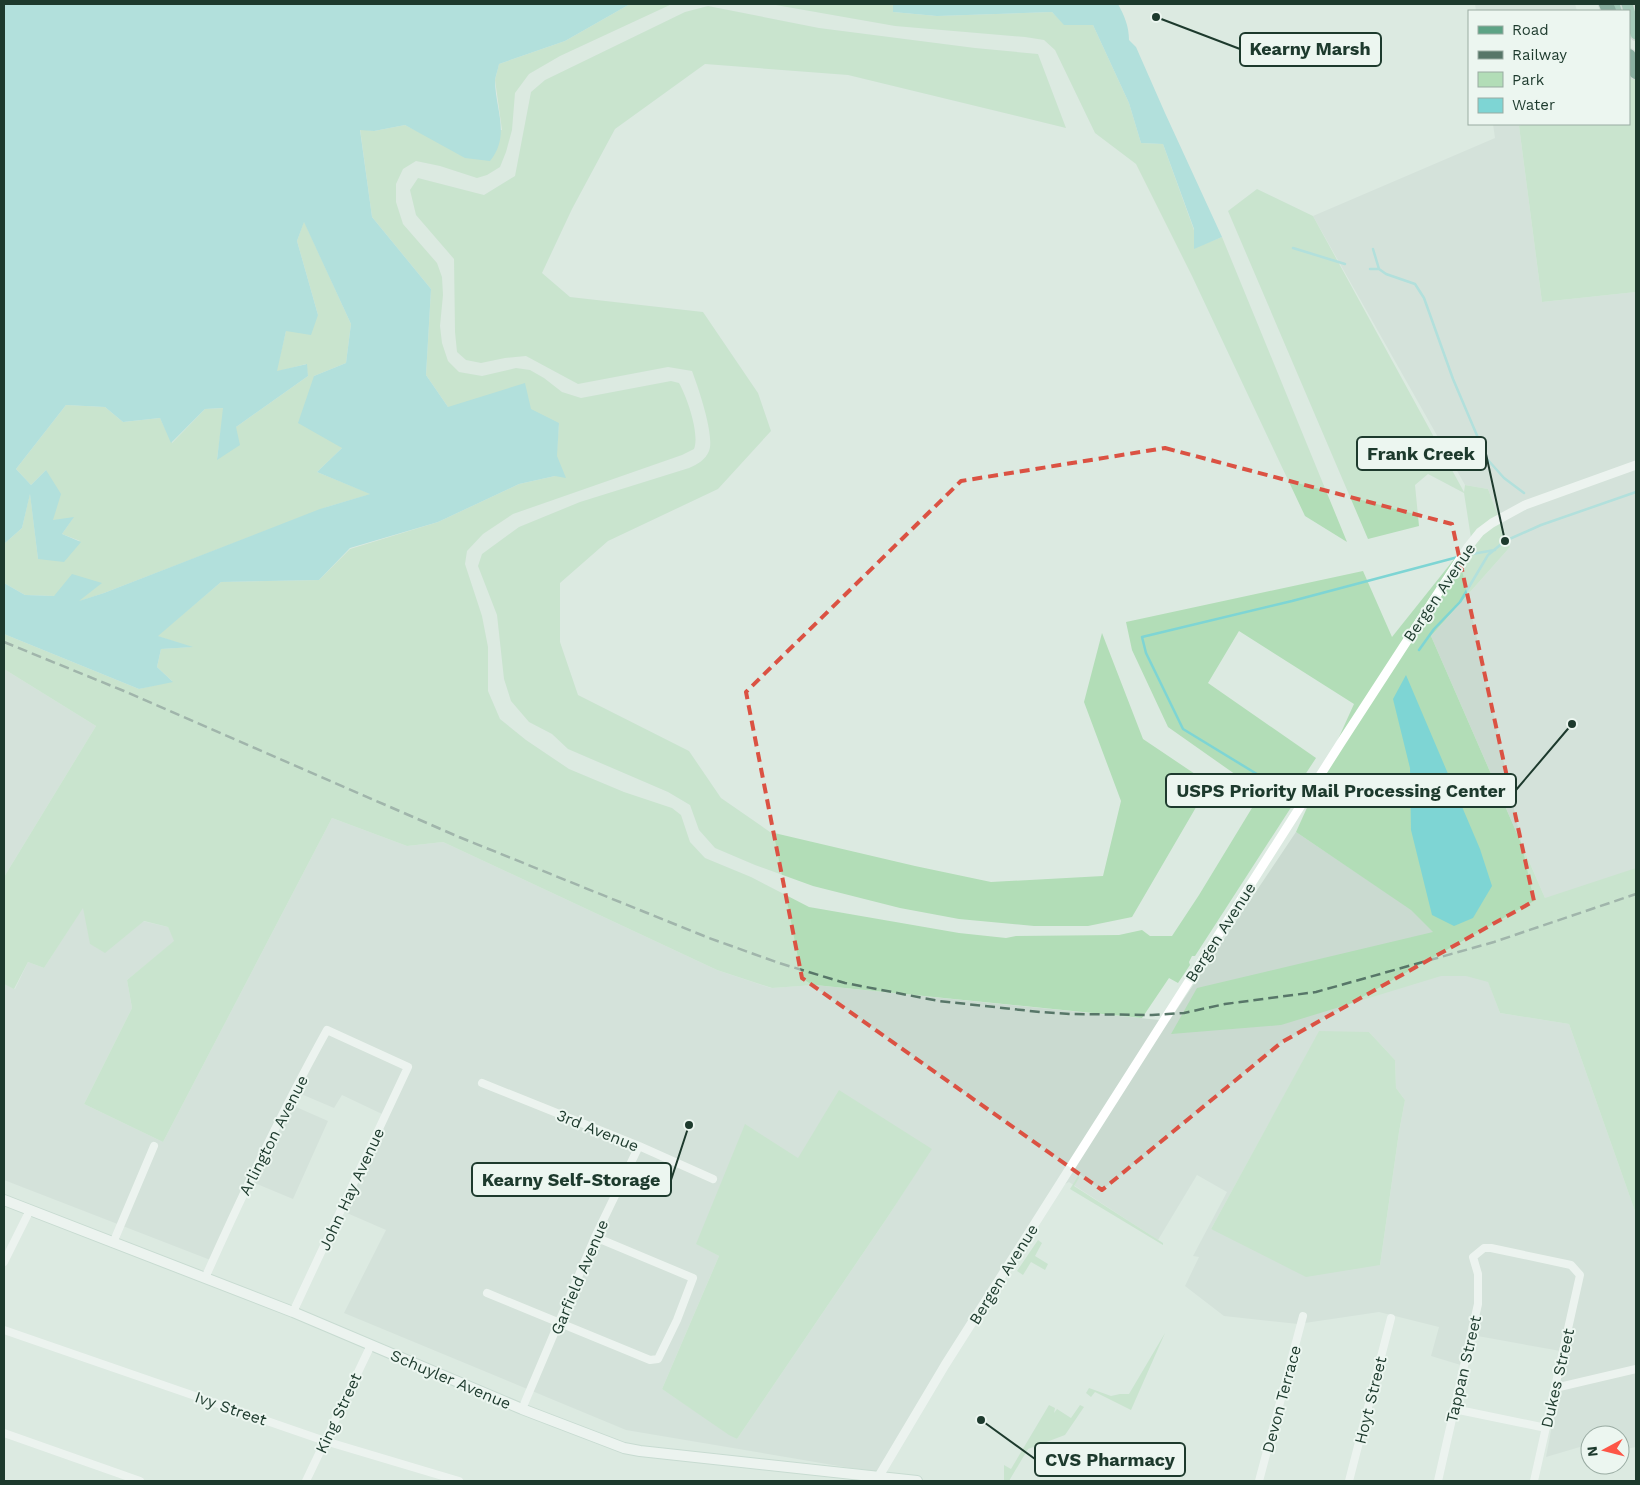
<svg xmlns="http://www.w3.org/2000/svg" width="1640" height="1485" font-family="'Work Sans',sans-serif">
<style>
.built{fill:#cadad0;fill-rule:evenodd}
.green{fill:#b2ddb7}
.water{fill:#7ed5d4}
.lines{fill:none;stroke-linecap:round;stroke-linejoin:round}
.stream{stroke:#7ed5d4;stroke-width:2.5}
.secondary-casing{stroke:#aecabc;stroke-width:12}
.primary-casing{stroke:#c0c8c4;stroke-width:14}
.motorway-casing{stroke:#c0c8c4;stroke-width:16}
.minor{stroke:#fff;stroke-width:8}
.tertiary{stroke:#fff;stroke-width:9}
.secondary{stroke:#fff;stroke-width:10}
.primary{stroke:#5da385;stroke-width:11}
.motorway{stroke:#276850;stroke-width:14}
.rail{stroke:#577668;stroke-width:2.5;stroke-dasharray:10 5;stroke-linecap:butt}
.marked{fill:none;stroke:#db5243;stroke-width:4;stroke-dasharray:10 6;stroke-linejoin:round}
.labels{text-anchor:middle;stroke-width:4;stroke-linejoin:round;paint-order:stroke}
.street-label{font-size:16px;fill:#1d3a2d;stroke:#ecf6f0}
.leader{fill:none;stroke:#1d3a2d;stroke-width:2}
.callout-dot{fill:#1d3a2d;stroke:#ecf6f0;stroke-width:2}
.callout{fill:#ecf6f0;stroke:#1d3a2d;stroke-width:2}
.callout-label{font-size:18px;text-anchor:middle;font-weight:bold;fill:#1d3a2d}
</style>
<rect width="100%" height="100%" fill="#dceae1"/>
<path class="built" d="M1475 4H1575L1577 11H1476Z
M1493 124H1523L1519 126 1542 302 1636 292V909L1545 898 1431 636 1510 547 1488 489 1465 485 1313 216 1495 138Z
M4 669 96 726 4 877Z
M332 818 407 846 443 842 717 970 771 988 815 985 1169 1021 1296 832 1430 922 1483 968 1500 1013 1569 1024 1636 1214V1447L1626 1449 1622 1434 1590 1435V1444L1546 1457 1566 1352 1472 1335 1464 1366 1431 1356 1439 1327 1379 1312 1298 1324 1224 1316 1185 1286 1199 1257 1193 1256 1227 1192 1197 1175 1158 1240 1069 1182 1057 1188 880 1473 626 1430 344 1313 386 1230 340 1210 382 1114 342 1095 334 1108 294 1091 287 1103 328 1121 293 1199 250 1181 213 1261 4 1180V984L15 989 28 962 44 968 83 907 168 927 175 941 127 980 132 1008 84 1104 163 1142ZM1319 1032H1369L1395 1060 1396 1088 1405 1100 1399 1132 1380 1265 1211 1229ZM931 1149 889 1215 737 1439 662 1389 719 1256 697 1244 798 1158Z"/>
<path class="green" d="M630 4H672L560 56 529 74 515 93 512 130 506 152 500 167 487 175 477 178 440 166 416 161 403 169 396 184V202L403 224 437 263 442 277 443 295 440 326 442 343 448 361 459 372 482 376 516 368 530 370 544 378 562 392 581 398 671 381 679 383C687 397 700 434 694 449L682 455 513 514 483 534 467 551 465 564 482 616 488 647V691L500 719 526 740 569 769 624 792 672 808 681 815 690 842 705 858 751 877 809 907 959 933 1006 938 1016 936 1119 935 1142 930 1150 936H1172L1199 895 1255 803 1260 781 1239 777 1168 727 1132 650 1126 622 1363 571 1392 637 1471 538 1464 493 1428 474 1415 485 1419 526 1368 539 1228 211 1257 189 1313 216 1464 492 1465 485 1488 489 1510 547 1431 636 1545 898 1636 868V1214L1569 1024 1500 1013 1488 982 1466 976H1441L1281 1025 1171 1034 1197 988 1433 932 1411 910 1296 832 1354 704 1239 631 1208 683 1316 758 1297 787 1299 795 1195 956H1192L1189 962 1190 965 1178 983 1169 978 1142 1018 815 985 772 988 717 970 443 842 407 846 332 818 163 1142 84 1104 132 1008 127 980 174 941 168 927 144 921 105 953 90 944 83 908 44 968 28 962 14 989 4 984V877L96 726 4 669V634L139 689 172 681 157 667 161 649 191 647 157 636 221 582 319 580 350 549 438 522 519 484 555 476 559 423 448 407 426 375 431 289 372 217 360 129 374 131 405 125 423 134 502 130 495 80 499 64 565 41Z
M770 4H893V12L937 16 1052 12 1065 25H1093L1129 103 1141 143 1163 144 1194 230V248L1222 237 1347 542 1305 516 1192 276 1136 164 1095 133 1055 50 1044 40 1025 37 895 26Z
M708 6 819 28 975 48 1038 54 1066 128 848 75 705 64 615 129 572 209 542 273 570 297 703 312 758 393 771 431 718 489 608 541 560 583V642L578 695 689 751 721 798 770 832 915 866 991 882 1103 876 1121 801 1084 702 1102 633 1143 739 1195 774 1202 797 1132 917 1088 926H1034L959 919 900 908 813 886 755 865 715 848 699 830 690 805 668 792 568 749 552 734 529 722 511 701 504 679 497 615 478 566 482 554 519 527 580 502 689 468C698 464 705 460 709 451 715 436 698 387 692 371L668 367 578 384 526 356 505 358 481 363 466 360 457 352 455 332 454 259 416 215 410 190 418 178 484 195 515 176 531 92 545 80 685 12Z
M1629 56 1636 72V292L1542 302 1519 126 1523 124H1629Z
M304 221 351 324 346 363 314 376 342 448 317 472 371 494 327 507 104 593 77 602 101 583 54 596 25 595 4 583V544L22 528 30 493 38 559 80 541 62 534 73 518 53 521 46 470 31 485 16 469 66 405 105 407 123 422 160 418 172 443 205 409 224 408 217 459 236 427 308 376 306 364 276 372 286 331 318 315 297 241Z
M1319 1031 1369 1032 1395 1060 1396 1088 1405 1100 1399 1132 1380 1265 1306 1277 1211 1229Z
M839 1090 932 1149 889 1215 737 1439 729 1435 662 1389 719 1256 696 1244 745 1124 798 1158Z
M1078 1176 1079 1178 1074 1186 1163 1243V1245L1070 1189Z
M1038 1240 1042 1243 1035 1256 1048 1264 1045 1270 1031 1262 1023 1275 1017 1271Z
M1165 1333 1131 1410 1095 1392 1091 1397 1086 1393 1089 1388 1111 1396 1120 1394H1129Z
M1049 1405 1055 1408 1054 1413 1057 1409 1071 1418 1080 1405 1084 1407 1065 1435 1028 1449 1009 1481 1004 1480V1465L1011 1469Z"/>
<path class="water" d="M4 4H630L565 41 499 64C498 69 496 75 495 80 495 109 511 135 490 161L465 158 405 125 374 131 360 130 372 217 431 289 426 375 448 407 525 383 531 409 559 423 557 456 566 478 555 476 519 484 438 522 350 548 319 580 221 582 158 636 193 647 161 649 157 667 173 682 139 689 4 634V583L25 595 54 596 72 574 102 583 79 601 104 593 320 509 370 494 317 472 342 448 298 423 314 376 346 363 351 324 304 222 297 241 318 315 311 335 286 331 277 371 307 364 308 376 236 427 240 445 217 460 223 408 205 409 171 443 160 418 123 422 105 407 66 405 16 469 31 485 46 470 61 494 53 520 74 517 62 534 81 542 64 562 38 559 30 494 22 528 4 544Z
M893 4H1118C1124 15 1129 26 1129 40L1136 47 1165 113 1222 237 1194 249V229L1163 144 1141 143 1129 103 1093 25H1064L1052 12 937 16 893 12Z
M1406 675 1480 849 1492 886 1473 918 1454 926 1432 915 1411 830 1410 768 1393 699Z"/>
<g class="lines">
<path class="stream" d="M1293 248 1345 264
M1373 249 1379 269 1386 274 1415 284 1424 298 1453 379 1487 459 1504 478 1524 493
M1370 269H1379
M1466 555 1495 550
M1419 650 1434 629 1460 602 1488 555 1505 541 1541 525 1636 492
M1265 779 1183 729 1146 653 1142 637 1292 601 1458 557"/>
<g class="secondary-casing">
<path id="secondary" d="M4 1200 293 1312 522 1409 624 1448 640 1451 917 1481"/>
</g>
<g class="primary-casing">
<path id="primary" d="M1614 4 1616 11
M1627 4 1636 34"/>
</g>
<g class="motorway-casing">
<path id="motorway" d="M1606 4 1609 11
M1629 56 1636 72"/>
</g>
<path class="minor" d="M482 1083 639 1146 713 1179
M113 1243 154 1146
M4 1262 30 1210
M205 1278C243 1193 282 1111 327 1030L408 1067 293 1312
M487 1293 650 1360 658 1359 677 1320 693 1278 595 1237
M4 1330 325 1441 459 1481
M1555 1388 1636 1369
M522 1409 595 1237 639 1146
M1454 1409 1546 1428
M4 1433 140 1481
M306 1481 371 1345
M1259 1481 1303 1316
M1349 1481 1391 1318
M1438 1481 1478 1304V1274L1473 1257 1484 1248H1491L1571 1265 1580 1275 1534 1481"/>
<path class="tertiary" d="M876 1481 945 1365 1070 1168 1342 741 1468 547 1480 532 1492 523 1525 505 1636 465"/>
<use href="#secondary" class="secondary"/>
<use href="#primary" class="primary"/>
<use href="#motorway" class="motorway"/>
<path class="rail" d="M4 642 124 691 459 837 709 938 779 963 845 983 939 1001 1040 1012 1071 1014 1152 1015 1184 1013 1225 1004 1316 992 1494 942 1636 894"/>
</g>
<path d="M0 0H1640V1485H0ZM1165 448 1452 524 1534 901 1282 1042 1102 1190 802 978 746 692 961 481Z" fill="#dceae1" fill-opacity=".55" fill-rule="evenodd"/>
<path class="marked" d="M1165 448 1452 524 1534 901 1282 1042 1102 1190 802 978 746 692 961 481Z"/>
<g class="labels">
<g class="street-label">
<text transform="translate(1439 592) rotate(-56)" y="6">Bergen Avenue</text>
<text transform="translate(1220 932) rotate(-57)" y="6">Bergen Avenue</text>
<text transform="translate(598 1130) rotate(22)" y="6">3rd Avenue</text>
<text transform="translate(273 1135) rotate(-63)" y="6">Arlington Avenue</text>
<text transform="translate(351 1189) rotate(-65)" y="6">John Hay Avenue</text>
<text transform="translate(1003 1274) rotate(-58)" y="6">Bergen Avenue</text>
<text transform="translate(579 1277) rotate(-67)" y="6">Garfield Avenue</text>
<text transform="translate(1463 1369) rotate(-77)" y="6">Tappan Street</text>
<text transform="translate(1557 1378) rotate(-77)" y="6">Dukes Street</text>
<text transform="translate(451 1379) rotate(23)" y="6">Schuyler Avenue</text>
<text transform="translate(1281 1399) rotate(-75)" y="6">Devon Terrace</text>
<text transform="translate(1370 1400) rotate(-76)" y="6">Hoyt Street</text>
<text transform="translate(231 1408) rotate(19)" y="6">Ivy Street</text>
<text transform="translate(338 1413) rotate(-65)" y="6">King Street</text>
</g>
</g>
<path class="leader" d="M1156 17L1240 49M1505 541L1486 454M1572 724L1516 790M689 1125L671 1180M981 1420L1035 1459"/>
<g class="callout-dot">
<circle cx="1156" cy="17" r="5"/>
<circle cx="1505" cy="541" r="5"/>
<circle cx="1572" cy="724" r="5"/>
<circle cx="689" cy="1125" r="5"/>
<circle cx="981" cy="1420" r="5"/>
</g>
<g class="callout">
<rect x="1240" y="33" width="141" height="33" rx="5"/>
<rect x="1357" y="437" width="129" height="33" rx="5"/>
<rect x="1166" y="774" width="350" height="33" rx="5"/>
<rect x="472" y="1163" width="199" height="33" rx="5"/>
<rect x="1035" y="1443" width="150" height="33" rx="5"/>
</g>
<g class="callout-label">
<text x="1310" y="55">Kearny Marsh</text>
<text x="1421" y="460">Frank Creek</text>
<text x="1341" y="797">USPS Priority Mail Processing Center</text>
<text x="571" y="1186">Kearny Self-Storage</text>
<text x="1110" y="1466">CVS Pharmacy</text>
</g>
<rect width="1640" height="1485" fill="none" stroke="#1d3a2d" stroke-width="10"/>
<rect x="1468" y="10" width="162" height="115" fill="#ecf6f0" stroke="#99aba2"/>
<rect x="1478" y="26" width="25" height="8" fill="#5da385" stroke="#99aba2"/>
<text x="1512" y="35" font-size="15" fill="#1d3a2d">Road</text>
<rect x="1478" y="51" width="25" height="8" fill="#577668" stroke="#99aba2"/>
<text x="1512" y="60" font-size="15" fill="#1d3a2d">Railway</text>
<rect x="1478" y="72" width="25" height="15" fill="#b2ddb7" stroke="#99aba2"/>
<text x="1512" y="85" font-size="15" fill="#1d3a2d">Park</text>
<rect x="1478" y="98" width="25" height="15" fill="#7ed5d4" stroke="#99aba2"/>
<text x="1512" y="110" font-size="15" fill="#1d3a2d">Water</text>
<g transform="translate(1605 1450) rotate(263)"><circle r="24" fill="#ecf6f0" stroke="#99aba2"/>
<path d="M0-4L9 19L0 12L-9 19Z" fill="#fd5647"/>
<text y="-8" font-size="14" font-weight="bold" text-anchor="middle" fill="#1d3a2d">N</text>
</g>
</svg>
